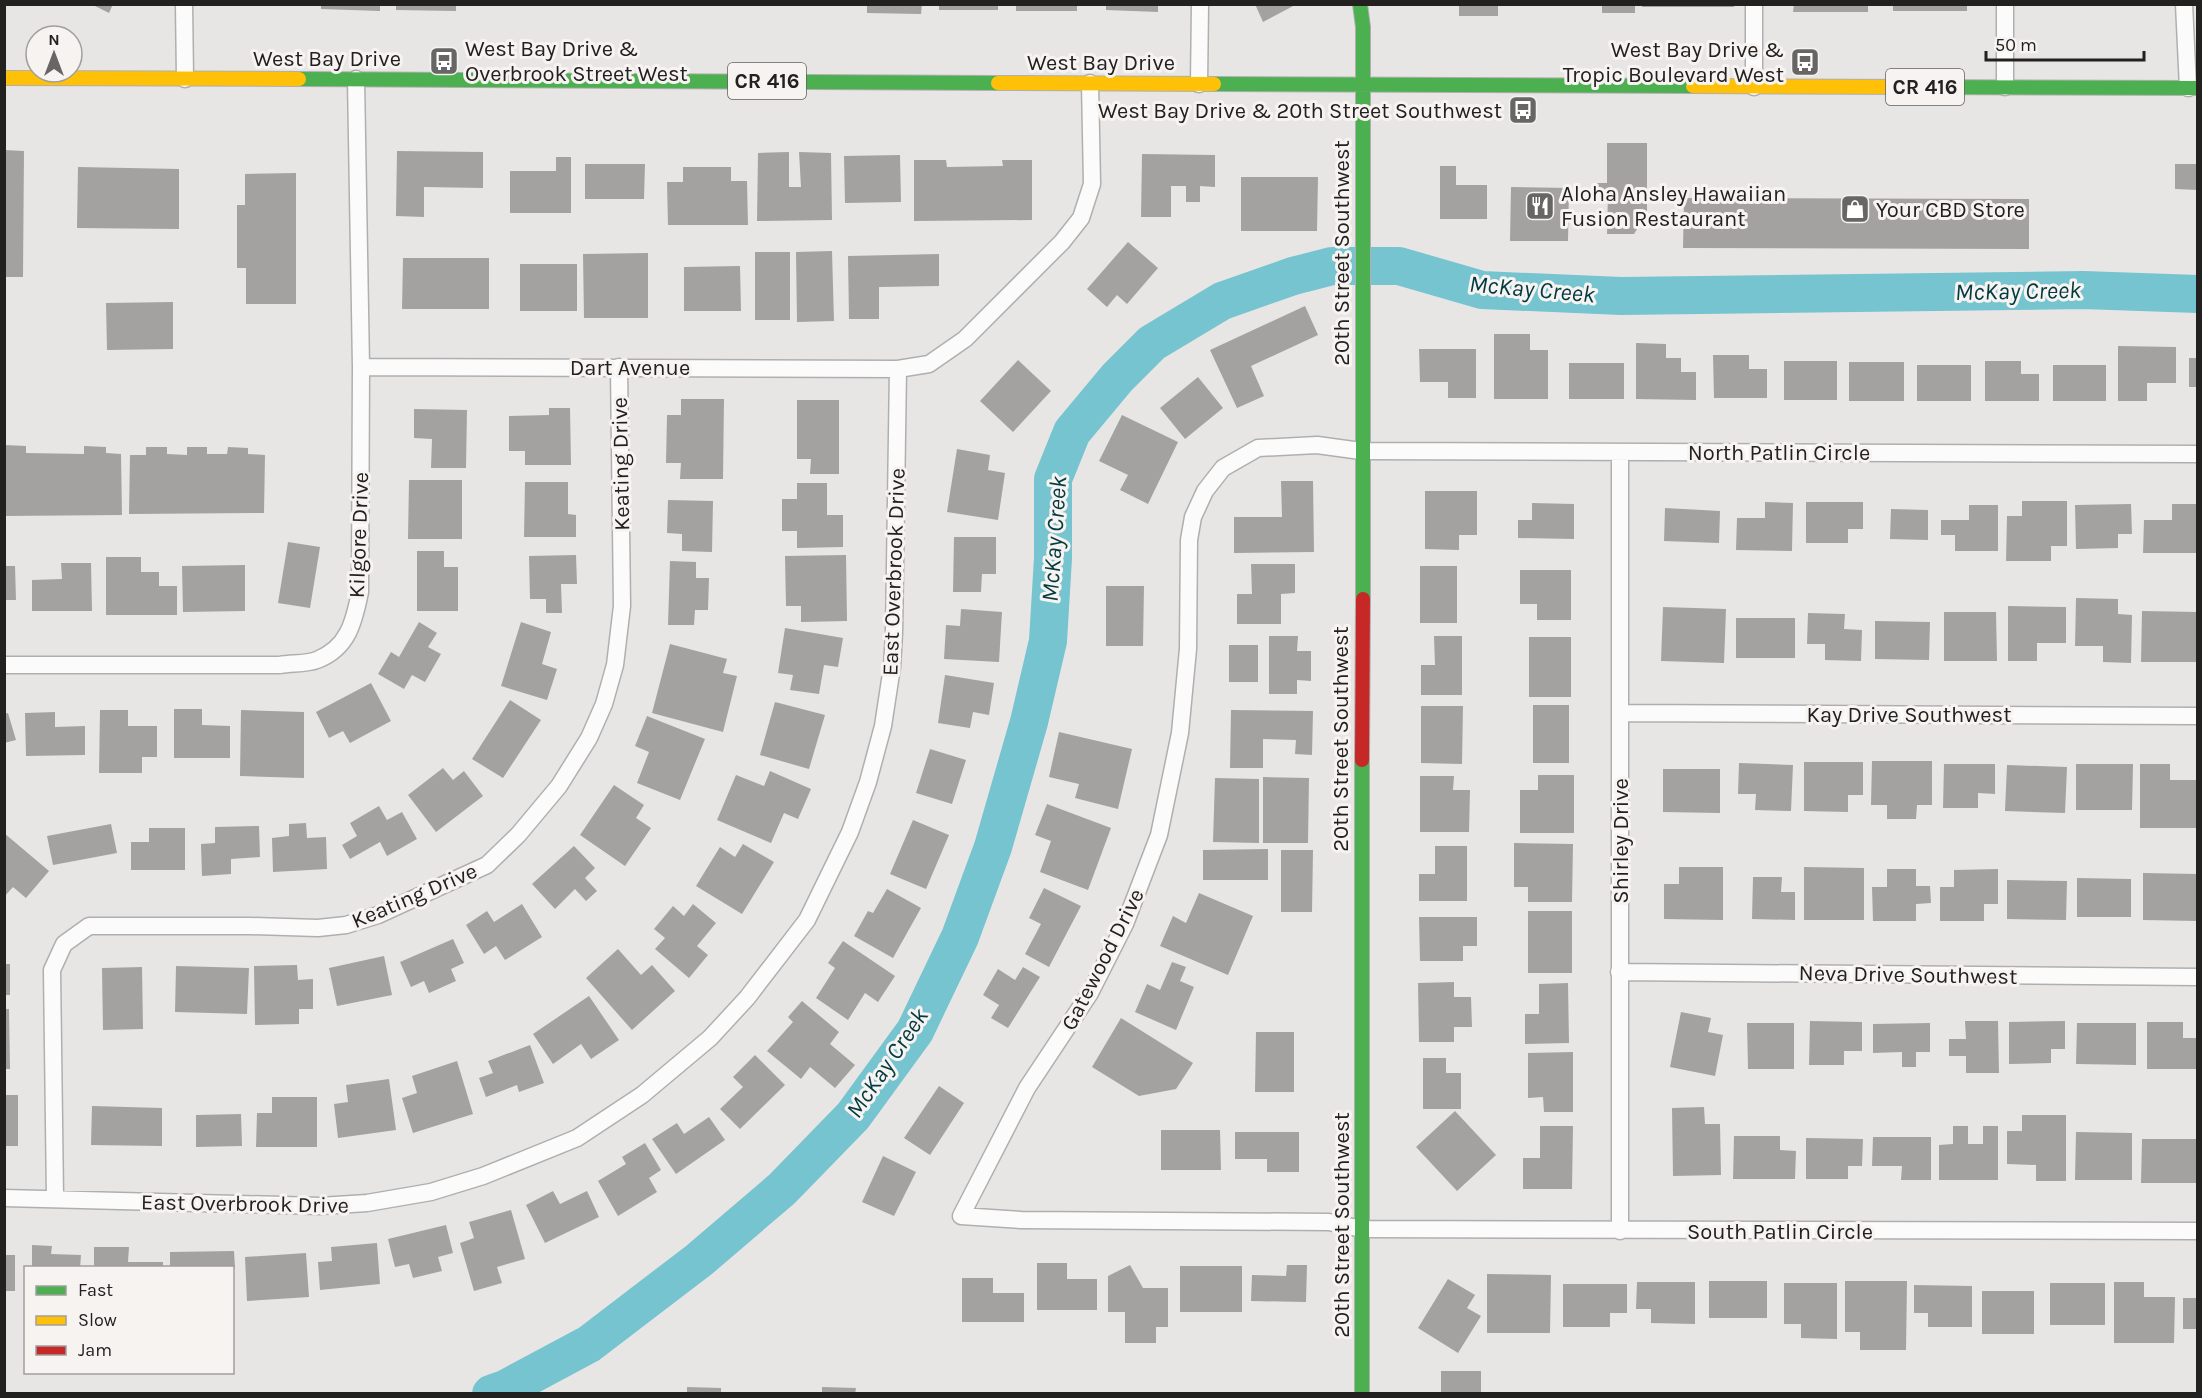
<svg xmlns="http://www.w3.org/2000/svg" width="2202" height="1398" font-family="Karla,sans-serif">
<style>
.lines{fill:none;stroke-linecap:round;stroke-linejoin:round}
.river{stroke:#75c4cf;stroke-width:38}
.building{fill:#a3a2a1}
.street-casing{stroke:#b0afaf;stroke-width:19}
.fast-casing{stroke:#b0afaf;stroke-width:16}
.slow-casing{stroke:#b0afaf;stroke-width:16}
.jam-casing{stroke:#b0afaf;stroke-width:16}
.street{stroke:#fcfbfb;stroke-width:16}
.fast{stroke:#4caf50;stroke-width:14}
.slow{stroke:#ffc107;stroke-width:14}
.jam{stroke:#c62828;stroke-width:14}
.labels{text-anchor:middle;stroke-width:6;stroke-linejoin:round;paint-order:stroke}
.shield{fill:#f6f3f1;stroke:#62605f;stroke-width:1.5}
.shield-label{font-size:21px;font-weight:bold;fill:#222120}
.poi-label{font-size:22px;fill:#222120;stroke:#f6f3f1;text-anchor:start}
.street-label{font-size:22px;fill:#222120;stroke:#f6f3f1}
.water-label{font-size:24px;font-style:italic;fill:#023a40;stroke:#f6f3f1}
</style>
<rect width="100%" height="100%" fill="#e8e6e5"/>
<g class="lines">
<path class="river" d="M491 1394 505 1389 589 1344 699 1260 782 1189 853 1116 915 1031 960 937 993 847 1029 722 1048 641 1053 558V479L1072 432 1117 378 1152 343 1222 301 1293 276 1332 266H1399L1482 290 1621 296 2083 290 2198 294"/>
</g>
<path class="building" d="M91 4H113L109 13Z
M321 4H380V11L321 9Z
M396 4H456V11L396 10Z
M867 4H922L921 14 867 13Z
M939 4H998V10H939Z
M1016 4H1077V11H1016Z
M1106 4H1158V12L1106 10Z
M1255 4H1297L1263 22Z
M1459 4H1498V16H1459Z
M1602 4H1635V13H1602Z
M1642 4H1734V7H1642Z
M1794 4H1868V12H1793Z
M1893 4H1967V11H1893Z
M1607 143H1647V213L1634 234H1607L1608 192 1597 191V183H1607Z
M4 150 24 151 23 277H4Z
M397 151 483 152V188L424 187V217L396 216Z
M789 152V187H801L799 152 831 153 832 220 757 221 758 153Z
M1142 154 1215 155V187L1200 186V202H1186V186H1171V217H1141Z
M900 155 901 202 845 203 844 156Z
M556 157H571V213H510V171H556Z
M914 160H946L947 167 1003 166 1002 160H1032V220L914 221Z
M585 164H645L644 199H585Z
M2175 164H2198V190L2175 189Z
M1440 166H1456V185H1487V219H1440Z
M78 167 179 169V229L77 228Z
M683 167H731V181H747L748 225H668L667 182H683Z
M296 173V304H246V268H237V205H245V174Z
M1241 177H1318L1317 231H1241Z
M1511 187 1569 188 1568 241H1510Z
M1684 198 2029 199V249L1683 248Z
M1128 242 1158 268 1127 304 1117 295 1107 307 1087 289Z
M832 251 834 321 797 322 796 252Z
M755 252H790V320H755Z
M648 253V318H584L583 254Z
M939 254V286L879 287V319H849L848 256Z
M403 258H489V309H402Z
M520 264H577V311H520Z
M740 266 741 311H684V267Z
M173 302V349L107 350 106 303Z
M1305 306 1318 335 1251 366 1264 396 1237 408 1210 350Z
M1494 334H1530V350H1548V399H1494Z
M1636 343 1666 344V358H1681V372H1696V400L1636 399Z
M2118 346 2176 347V383H2147V401H2118Z
M1419 349H1476V398H1448V382H1420Z
M1713 355H1749V369H1767V398H1714Z
M2189 358H2198V387H2189Z
M1018 360 1051 391 1013 432 980 401Z
M1784 361H1837V400H1784Z
M1985 361H2021V374H2039V401H1985Z
M1849 362H1904V401H1849Z
M1569 363H1624V399H1569Z
M1917 365H1971V401H1917Z
M2053 365H2106V401H2053Z
M1198 377 1223 408 1185 439 1160 408Z
M681 399H724L723 479H680L681 463H666L667 415H681Z
M797 400H839V474H810L811 459H797Z
M549 408H570L571 465H525V451H509V416L549 415Z
M414 409 467 410 466 468H431L432 439 414 438Z
M1122 415 1178 442 1148 504 1120 490 1128 475 1099 461Z
M4 445 26 446V453L84 454V446L106 447V453L121 454 122 515 4 516Z
M146 447H167V454L187 455V447H207V454H227L228 447 248 448V454L265 455 264 513 129 514 130 455H146Z
M957 449 990 455 988 470 1005 473 998 520 947 512Z
M409 480H462V539H408Z
M1281 481H1313L1314 552 1234 553V517H1282Z
M525 482H568V514L576 515V537H524Z
M797 483H827V515H843V547L797 548V531H782V499H797Z
M1425 491H1477V535H1459V550L1425 549Z
M668 500 713 501 712 552 682 551V534L667 533Z
M2022 501H2067V546H2051V561H2006L2007 516H2022Z
M1765 502 1793 503 1792 551 1736 550 1737 518H1765Z
M1806 502H1863V529H1848V543H1806Z
M1532 503 1574 504V539L1518 538V520H1532Z
M2131 504 2132 534H2118V548L2076 549 2075 505Z
M2172 504H2198V553H2143L2144 520H2172Z
M1969 505H1998V551H1955V535H1941V520H1969Z
M1665 508 1720 511 1719 543 1664 541Z
M1891 509 1928 510V540L1890 539Z
M954 537H996V574H982L981 592H953Z
M288 542 320 547 310 608 278 603Z
M417 551H444V567H458V611H417Z
M576 555 577 584H561L562 613H546V599H530L529 556Z
M846 555 847 621 801 622V606H786L785 556Z
M106 557H141V572H159V586H177V615H106Z
M670 561 696 562V578H709L708 610H695L694 625H668Z
M61 563H91L92 611H32V580L62 579Z
M1251 564H1295V593L1281 594V624H1237V594H1252Z
M245 565V611L183 612 182 566Z
M4 566H15L16 600H4Z
M1420 566H1457V623H1420Z
M1520 570H1571V620H1537V604H1520Z
M1106 586H1144L1143 646H1106Z
M2076 598 2118 599V614L2132 615 2131 663 2103 662V646H2075Z
M2008 606 2066 607V643H2037V661H2008Z
M1663 607 1726 609 1724 663 1661 661Z
M961 609 1002 612 999 662 944 659 946 625 960 626Z
M2142 611 2198 612V662H2141Z
M1944 612H1996L1997 661H1944Z
M1808 613 1845 614 1844 629 1862 630 1861 661 1825 660V644H1807Z
M1736 618H1795V658H1736Z
M1875 621 1930 622 1929 660 1875 659Z
M419 622 437 633 428 647 441 654 425 682 412 675 404 689 378 674 391 652 399 657Z
M521 622 551 632 542 664 557 669 547 700 501 686Z
M785 628 843 638 838 667 824 665 819 694 790 690 793 675 778 673Z
M1269 636H1298L1297 651H1311V681L1297 680V694H1269Z
M1434 636H1462V695H1421V665H1435Z
M1529 637H1571V697H1529Z
M670 644 727 659 723 673 737 676 723 732 652 713Z
M1229 645H1258V682H1229Z
M945 675 994 683 989 715 973 712 970 728 938 723Z
M371 683 391 721 350 743 343 731 329 738 316 712Z
M510 700 541 720 503 778 472 759Z
M775 702 825 715 809 769 760 755Z
M1533 705H1569V763H1533Z
M1421 706H1463L1462 764 1421 763Z
M174 709H202V725L230 726V758H174Z
M100 710H128V726H157V757H142V773H99Z
M241 710 304 712V778L240 776Z
M1231 710 1313 711 1312 755 1295 754 1296 740 1263 739V768H1230Z
M55 712V727L85 726V755L26 756 25 713Z
M8 713 16 740 4 743V714Z
M647 716 705 739 680 800 637 783 649 752 635 746Z
M1059 732 1132 749 1118 809 1075 798 1079 784 1049 777Z
M930 749 966 760 952 804 916 793Z
M1872 761H1932V805H1917L1916 819H1887V805H1871Z
M1804 762H1863V795H1848V812L1804 811Z
M1739 763 1793 765 1791 811 1755 810 1756 794H1738Z
M1944 764H1995V794L1978 793V808H1943Z
M2076 764H2133L2132 810H2076Z
M2140 764H2170V780H2198V828H2140Z
M2007 765 2067 767 2065 813 2005 811Z
M443 768 453 780 464 771 483 796 436 832 408 795Z
M1663 769H1720V813L1663 812Z
M770 771 811 789 798 819 784 813 771 843 717 820 736 775 764 786Z
M1538 775H1574V833H1520V790H1538Z
M1420 776H1454L1453 790H1470L1469 832H1420Z
M1263 777 1309 778 1308 843H1263Z
M1215 778 1259 779V843L1213 842Z
M614 785 644 805 636 818 651 828 625 866 580 835Z
M1047 804 1111 828 1088 890 1040 872 1051 841 1035 835Z
M379 806 387 820 402 812 417 839 387 856 380 842 350 859 342 845 357 836 350 823Z
M913 820 949 835 926 889 890 874Z
M306 823 307 838 326 837 327 869 273 872 272 838 289 836V824Z
M111 824 117 853 53 865 47 836Z
M259 826 260 857 231 859V874L202 876 201 844 215 843V827Z
M149 828H185V870H131V842H149Z
M4 833 49 871 26 898 13 887 4 897Z
M1514 843 1573 844 1572 902H1528V887H1514Z
M743 844 774 862 742 914 696 886 720 847 735 857Z
M574 846 595 868 585 878 597 891 586 901 575 889 555 909 532 884Z
M1435 846H1467V901H1419V874H1435Z
M1268 849V880H1203V850Z
M1281 850H1313L1312 912H1281Z
M1679 867H1723V920L1664 919V884H1679Z
M1804 867 1864 868V920H1804Z
M1887 869H1916V886H1930L1931 903 1916 904V921H1873L1872 887H1887Z
M1998 869V904H1984V921H1940V887H1954V870Z
M2143 873 2198 874V921L2143 920Z
M1753 877H1782L1781 892H1795V920L1752 919Z
M2077 878 2131 879V917H2077Z
M2007 880 2067 881 2066 920 2007 919Z
M1044 888 1081 906 1049 967 1025 954 1041 924 1029 918Z
M887 889 921 908 893 958 854 936 868 911 873 913Z
M1199 893 1253 916 1228 975 1160 946 1173 916 1186 923Z
M522 904 542 937 505 960 496 946 484 954 466 925 487 911 494 922Z
M693 904 716 923 697 946 708 955 689 978 655 949 665 938 654 929 673 906 684 916Z
M1528 911H1572V973H1528Z
M1419 917H1477V946H1463V961H1420Z
M453 939 464 963 451 969 456 981 429 993 424 981 411 987 400 962Z
M843 941 895 976 878 1002 865 993 848 1020 816 998 835 968 828 963Z
M618 949 641 975 652 965 675 991 632 1030 586 978Z
M384 956 392 995 337 1006 329 968Z
M1172 962 1186 967 1180 981 1194 987 1176 1030 1135 1012 1147 984 1160 990Z
M4 964H10V995H4Z
M297 965 298 980 313 979V1009H299V1024L255 1025 254 966Z
M176 966 249 968 247 1014 175 1012Z
M142 967 143 1029 103 1030 102 968Z
M1023 967 1040 977 1008 1028 991 1018 999 1005 983 995 998 969 1015 980Z
M1454 982V997H1471L1472 1027H1454V1042H1419L1418 983Z
M1568 983 1569 1043 1525 1044V1014H1539V984Z
M589 996 619 1040 591 1059 581 1044 553 1064 533 1034Z
M802 1001 839 1032 830 1044 855 1065 835 1088 810 1067 801 1079 767 1051 793 1022 788 1017Z
M4 1009H9L10 1069H4Z
M1681 1012 1711 1018 1708 1032 1723 1035 1715 1076 1670 1067Z
M1121 1018 1193 1063 1176 1089 1139 1096 1092 1067Z
M1810 1021 1862 1022V1051H1844V1065H1809Z
M1965 1021H1998L1999 1073H1966V1056H1949V1039H1966Z
M2065 1021V1049H2051V1063L2009 1064V1022Z
M2147 1022H2183V1038H2198V1069H2147Z
M1747 1023H1794V1069H1748Z
M1930 1023V1052H1916V1067H1902V1052L1873 1053V1024Z
M2077 1023H2136V1065L2076 1064Z
M1256 1032H1294V1092H1255Z
M530 1045 544 1083 519 1092 517 1085 486 1097 479 1078 493 1073 488 1061Z
M1573 1052V1112H1544L1543 1097 1528 1098V1053Z
M755 1055 785 1085 740 1129 720 1109 743 1087 733 1077Z
M1423 1058H1446V1073H1461V1109H1423Z
M457 1061 473 1114 413 1133 402 1098 417 1093 412 1076Z
M389 1079 396 1130 338 1138 334 1104 348 1102 346 1085Z
M939 1086 964 1103 930 1155 904 1138Z
M4 1095H18V1146H4Z
M272 1097H317V1147H256L257 1113H272Z
M92 1106 162 1108V1146L91 1145Z
M1704 1107 1705 1124H1720L1721 1175 1673 1176 1672 1108Z
M1455 1111 1496 1155 1457 1191 1416 1147Z
M241 1114 242 1146 196 1147V1115Z
M2022 1115H2066V1181H2036V1165L2007 1164V1131H2022Z
M709 1117 725 1140 676 1174 652 1139 677 1123 684 1134Z
M1540 1126H1573L1572 1189H1523V1158H1540Z
M1953 1126H1968V1144H1983V1126H1998V1180H1939V1145L1953 1144Z
M1161 1130H1220L1221 1170H1161Z
M1235 1132H1299V1172H1267V1159H1235Z
M2076 1132 2132 1133V1180H2075Z
M1734 1136H1780V1150L1796 1151 1795 1179H1733Z
M1873 1137H1931V1180H1901L1902 1166H1872Z
M1806 1138 1863 1139 1862 1166H1848V1179H1806Z
M2142 1139H2198V1183H2141Z
M645 1143 661 1170 649 1178 657 1192 618 1216 598 1181 626 1164 622 1157Z
M883 1156 916 1172 894 1216 862 1202Z
M553 1191 560 1204 587 1191 599 1217 545 1243 526 1205Z
M511 1210 525 1259 497 1267 502 1283 474 1291 460 1243 474 1238 469 1222Z
M446 1225 453 1253 438 1257 442 1271 413 1278 409 1264 395 1267 388 1239Z
M377 1243 380 1284 320 1290 318 1262 332 1261 331 1247Z
M32 1245 52 1246 51 1254 81 1255 80 1268H32Z
M94 1247H129L128 1262H163V1268H94Z
M234 1251 235 1268H170V1252Z
M306 1253 309 1297 247 1301 245 1257Z
M4 1255H15V1291H4Z
M1037 1263H1067V1279H1097V1310H1037Z
M1130 1265 1143 1288H1168V1327H1156V1343H1125V1312H1108V1276Z
M1287 1265H1307L1306 1302 1251 1301 1252 1275 1286 1276Z
M1180 1266H1242V1312H1180Z
M1487 1274 1551 1275 1550 1333H1487Z
M962 1278H993V1293H1024V1322H962Z
M1448 1279 1475 1295 1467 1308 1481 1316 1458 1353 1418 1328Z
M1709 1281H1767V1318H1709Z
M1845 1281H1907L1906 1350H1860V1332H1845Z
M1637 1282H1695V1324L1651 1323V1309H1636Z
M2114 1282H2144V1297H2175L2174 1343H2114Z
M1784 1283H1837V1339L1801 1338V1324H1784Z
M2050 1283H2105V1325H2050Z
M1563 1284H1627V1313H1610V1327H1563Z
M1914 1285 1972 1286V1327H1928V1313H1914Z
M1982 1291H2034V1334H1982Z
M2183 1298H2198V1329H2183Z
M1441 1371H1481V1394H1441Z
M687 1387 721 1388V1394H687Z
M822 1387 856 1388 855 1394H822Z"/>
<g class="lines">
<g class="street-casing">
<path id="street" d="M184 4 185 79
M2005 4V87
M2184 4 2188 88
M1199 84 1200 4
M1754 87V4
M361 367 898 369 929 364 965 339 1062 242 1081 218 1092 184 1090 83
M1620 452V1231
M2198 454 1361 451 1317 445 1258 448 1223 468 1205 491 1193 517 1189 540 1188 649 1180 733 1159 835 1125 924 1090 993 1027 1088 961 1216 1021 1220 1329 1222 1362 1229 2198 1231
M4 665H280C292 663 307 664 317 660 348 648 354 622 360 592L361 367 356 79
M1621 713 2198 716
M1619 972 2198 977
M4 1198 320 1206 367 1203 431 1192 483 1176 577 1138 642 1095 710 1038 747 998 807 920 850 832 868 782 883 726 892 667 894 633 898 369
M55 1198 52 970 64 944 89 926H250L318 928 346 925 378 915 487 865 518 835 559 786 589 738 604 704 615 665 622 606 619 367"/>
</g>
<g class="fast-casing">
<path id="fast" d="M1360 4 1363 27V599
M299 79 998 83
M1214 84 1693 86
M1917 87 2198 88
M1362 1394V760"/>
</g>
<g class="slow-casing">
<path id="slow" d="M4 78 299 79
M998 83 1214 84
M1693 86 1917 87"/>
</g>
<g class="jam-casing">
<path id="jam" d="M1362 760 1363 599"/>
</g>
<use href="#street" class="street"/>
<use href="#fast" class="fast"/>
<use href="#slow" class="slow"/>
<use href="#jam" class="jam"/>
</g>
<defs>
<g id="bus-square" transform="scale(1.5)"><rect x="-9" y="-9" width="18" height="18" rx="4" fill="#676665" stroke="#f6f3f1"/><path d="M-5-6H5V4H4V6H2V4H-2V6H-4V4H-5ZM-3.5-4V0h7V-4ZM-3.5 1.2v1.5H-2V1.2ZM2 1.2v1.5H3.5V1.2Z" fill="#fff"/></g>
<g id="restaurant-square" transform="scale(1.5)"><rect x="-9" y="-9" width="18" height="18" rx="4" fill="#676665" stroke="#f6f3f1"/><path d="M-5-6h1v4h1v-4h1v4h1v-4h1v5L-1.5 .5V6h-2V.5L-5-1ZM5-6V6H3V1.5H1.5Q1.5-4 5-6Z" fill="#fff"/></g>
<g id="shop-square" transform="scale(1.5)"><rect x="-9" y="-9" width="18" height="18" rx="4" fill="#676665" stroke="#f6f3f1"/><path d="M-5-2.5h2.3a2.7 3.5 0 0 1 5.4 0H5L5.5 6h-11ZM-1.5-2.5h3a1.5 2.3 0 0 0-3 0Z" fill="#fff"/></g>
</defs>
<g fill-rule="evenodd">
<use href="#bus-square" x="444" y="61"/>
<use href="#bus-square" x="1805" y="62"/>
<use href="#bus-square" x="1523" y="110"/>
<use href="#restaurant-square" x="1540" y="206"/>
<use href="#shop-square" x="1855" y="209"/>
</g>
<g class="labels">
<g class="shield">
<rect x="728" y="63" width="78" height="36" rx="4.5"/>
<rect x="1886" y="69" width="78" height="36" rx="4.5"/>
</g>
<g class="shield-label">
<text x="767" y="88">CR 416</text>
<text x="1925" y="94">CR 416</text>
</g>
<g class="poi-label">
<text x="465" y="56">West Bay Drive &amp;<tspan x="465" dy="25">Overbrook Street West</tspan></text>
<text x="1784" y="57" text-anchor="end">West Bay Drive &amp;<tspan x="1784" dy="25">Tropic Boulevard West</tspan></text>
<text x="1502" y="118" text-anchor="end">West Bay Drive &amp; 20th Street Southwest</text>
<text x="1561" y="201">Aloha Ansley Hawaiian<tspan x="1561" dy="25">Fusion Restaurant</tspan></text>
<text x="1876" y="217">Your CBD Store</text>
</g>
<g class="street-label">
<text x="327" y="66">West Bay Drive</text>
<text x="1101" y="70">West Bay Drive</text>
<text transform="translate(1341 253) rotate(-90)" y="8">20th Street Southwest</text>
<text x="630" y="375">Dart Avenue</text>
<text x="1779" y="460">North Patlin Circle</text>
<text transform="translate(620 464) rotate(-91)" y="8">Keating Drive</text>
<text transform="translate(358 535) rotate(-88)" y="8">Kilgore Drive</text>
<text transform="translate(893 572) rotate(-88)" y="8">East Overbrook Drive</text>
<text x="1909" y="722">Kay Drive Southwest</text>
<text transform="translate(1340 739) rotate(-90)" y="8">20th Street Southwest</text>
<text transform="translate(1620 841) rotate(-90)" y="8">Shirley Drive</text>
<text transform="translate(414 895) rotate(-23)" y="8">Keating Drive</text>
<text transform="translate(1102 959) rotate(-63)" y="8">Gatewood Drive</text>
<text transform="translate(1908 974) rotate(1)" y="8">Neva Drive Southwest</text>
<text transform="translate(245 1203) rotate(1)" y="8">East Overbrook Drive</text>
<text transform="translate(1341 1225) rotate(-90)" y="8">20th Street Southwest</text>
<text x="1780" y="1239">South Patlin Circle</text>
</g>
<g class="water-label">
<text transform="translate(1532 289) rotate(5)" y="8">McKay Creek</text>
<text transform="translate(2018 291) rotate(-1)" y="8">McKay Creek</text>
<text transform="translate(1054 539) rotate(-86)" y="8">McKay Creek</text>
<text transform="translate(887 1063) rotate(-56)" y="8">McKay Creek</text>
</g>
</g>
<rect width="2202" height="1398" fill="none" stroke="#222120" stroke-width="12"/>
<rect x="24" y="1266" width="210" height="108" fill="#f6f3f1" stroke="#a19f9d" stroke-width="1.5"/>
<rect x="36" y="1286" width="30" height="9" fill="#4caf50" stroke="#a19f9d" stroke-width="1.5"/>
<text x="78" y="1296" font-size="18" fill="#222120">Fast</text>
<rect x="36" y="1316" width="30" height="9" fill="#ffc107" stroke="#a19f9d" stroke-width="1.5"/>
<text x="78" y="1326" font-size="18" fill="#222120">Slow</text>
<rect x="36" y="1346" width="30" height="9" fill="#c62828" stroke="#a19f9d" stroke-width="1.5"/>
<text x="78" y="1356" font-size="18" fill="#222120">Jam</text>
<g transform="translate(54 54)"><circle r="28" fill="#f6f3f1" stroke="#a19f9d" stroke-width="1.5"/>
<path d="M0-4.5L10 22L0 15L-10 22Z" fill="#676665"/>
<text y="-9" font-size="16" font-weight="bold" text-anchor="middle" fill="#222120">N</text>
</g>
<path d="M1986 51v9h158v-9" fill="none" stroke="#222120" stroke-width="3"/>
<text x="1995" y="51" font-size="18" fill="#222120" stroke="#f6f3f1" stroke-width="4.5" paint-order="stroke">50 m</text>
</svg>
